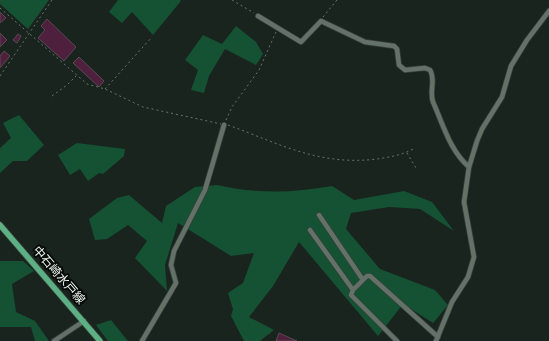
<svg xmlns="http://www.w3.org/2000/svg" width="549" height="341" font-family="Lato,'Noto Sans JP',sans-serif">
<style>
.forest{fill:#145233}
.building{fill:#4e203d;stroke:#584b52}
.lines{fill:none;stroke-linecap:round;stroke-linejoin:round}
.minor-casing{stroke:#38413b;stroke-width:6}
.major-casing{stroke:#38413b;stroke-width:7}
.path{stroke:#6a746f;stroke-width:1;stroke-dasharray:2 3;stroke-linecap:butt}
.minor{stroke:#647169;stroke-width:4.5}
.major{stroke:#5cb084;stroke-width:5.5}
.labels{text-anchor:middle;stroke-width:4;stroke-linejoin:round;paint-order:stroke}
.street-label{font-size:12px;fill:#eef6f1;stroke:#080c09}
</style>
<rect width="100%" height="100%" fill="#19241e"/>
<path class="forest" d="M0 0H49L28 29 0 4Z
M118 0H180L181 1 153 35 132 12 122 23 109 12Z
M236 26 256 42 263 54 256 65 225 49 209 76 204 93 191 90 198 70 185 60 203 35 222 44Z
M19 115 44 145 27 161H13L0 173V148L11 138 3 123Z
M77 143 125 149 124 156 103 174 99 173 88 181 80 169 70 175 58 155Z
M217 185C256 194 293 193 332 186L354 200 404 191 432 202 454 231 420 209 389 207 351 213 346 229 380 269 435 290 448 305 433 323 403 304 378 336 299 242 273 286 249 317 274 330 260 341H244L231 316 233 309 228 293 243 283 254 253 231 256 178 223 165 265 167 291 135 258 147 241 128 225 107 239 95 240 89 219 117 198 129 195 162 223 166 206 195 187Z
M0 261H23L34 271 12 284 16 312 35 321 49 341H35L31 327H0Z
M111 320 128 341H108L96 325Z"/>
<path class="building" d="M0 12 6 18 0 23Z
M47 19 76 47 64 61 38 38 45 30 41 26Z
M0 33 7 40 0 47Z
M18 34 21 36 17 43 13 40Z
M4 51 10 56 0 68V56Z
M79 57 104 81 99 87 73 63Z
M279 333 297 341H276Z"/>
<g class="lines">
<g class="minor-casing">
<path id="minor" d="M258 16 301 42 321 21 365 42 394 46 397 49 399 65 405 70 425 68 430 70C436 80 429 91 433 102 443 124 450 151 469 167
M319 215 363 280
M310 230 353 290
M54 341 84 321
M142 341 176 283 171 265 174 251 205 190 224 125
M397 341 351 295 353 290 367 276H370L438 337
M436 341 452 302 468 277 474 257 464 202 469 167 477 141 482 129 502 97 511 66 527 40 549 11"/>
</g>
<g class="major-casing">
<path id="major" d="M0 225 100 341"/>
</g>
<path class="path" d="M232 0 254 13
M0 8 87 84 105 89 143 107 221 124
M323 17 337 0
M0 76 52 0
M105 89 152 37
M52 96 67 85 76 76
M226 120 232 107 259 70 276 32
M228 125C280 144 319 166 377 159 390 157 403 155 415 148
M407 153 416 168"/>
<use href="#minor" class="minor"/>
<use href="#major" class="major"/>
</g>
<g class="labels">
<g class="street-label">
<text transform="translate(59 275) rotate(49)" y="4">中石崎水戸線</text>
</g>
</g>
</svg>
